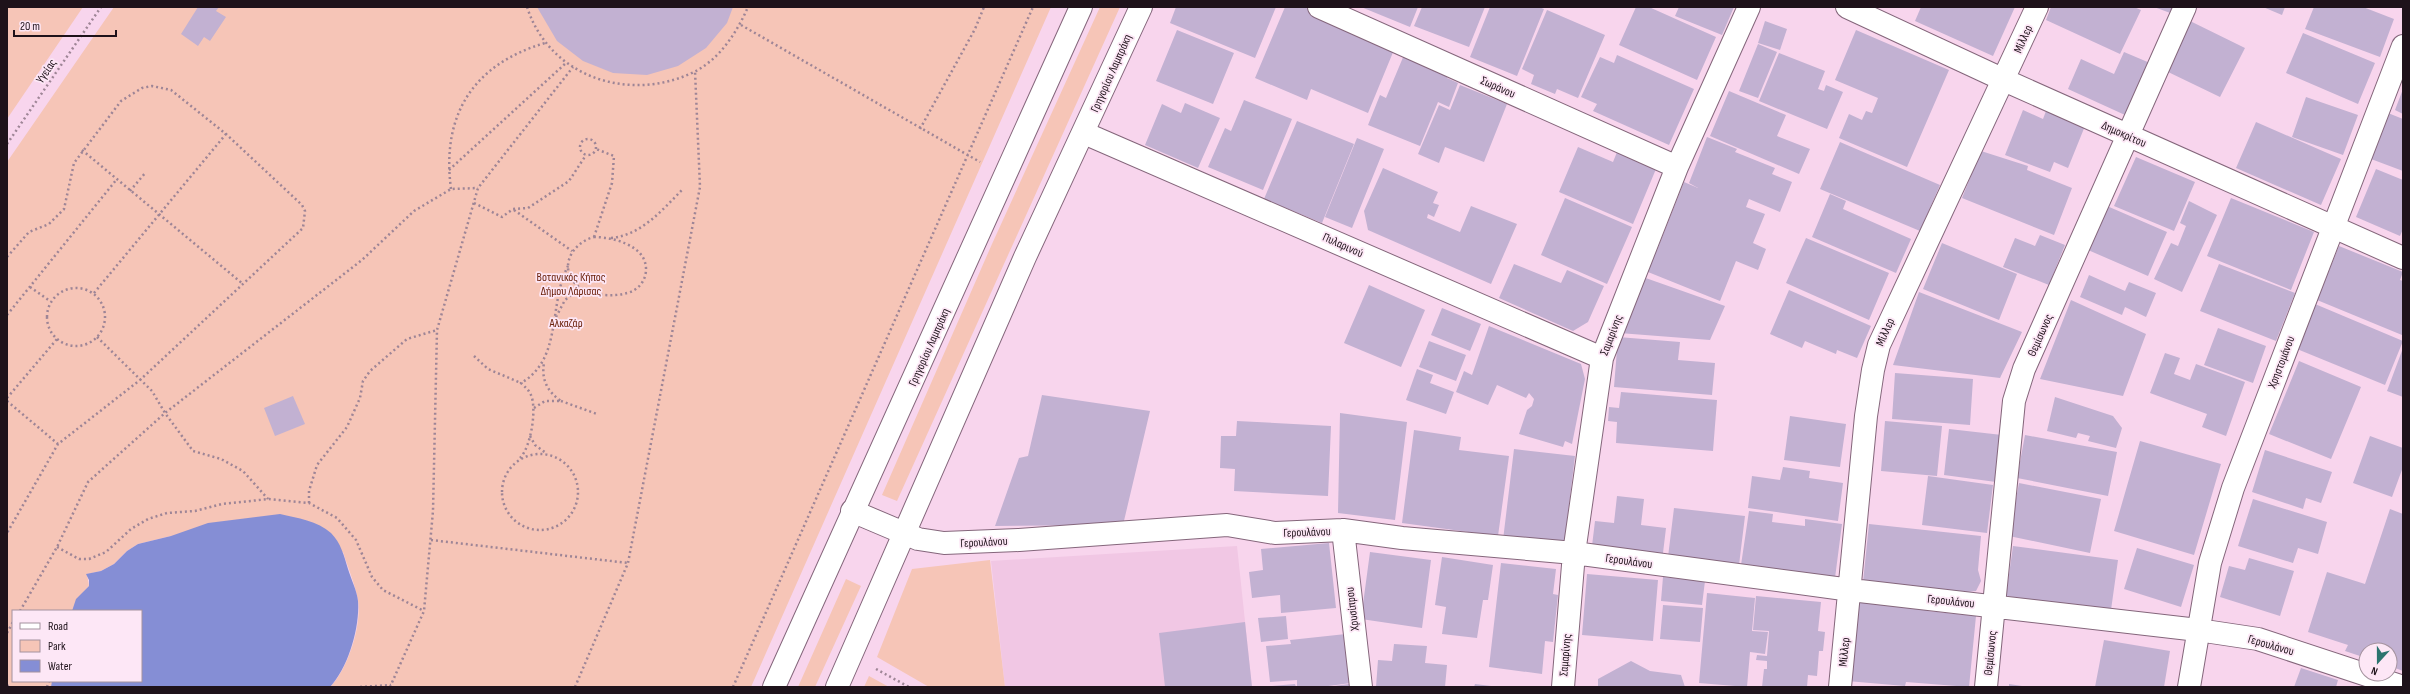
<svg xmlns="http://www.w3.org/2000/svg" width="2410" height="694" font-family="'Sofia Sans Condensed',sans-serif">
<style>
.built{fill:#f1c7e4}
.green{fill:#f6c5b7}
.water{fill:#858ed5}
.building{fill:#c2b1d2}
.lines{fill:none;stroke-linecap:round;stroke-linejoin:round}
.minor-casing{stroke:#84667b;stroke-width:24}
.primary-casing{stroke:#84667b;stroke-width:24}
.path{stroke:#9e8596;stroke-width:2.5;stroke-dasharray:2 3;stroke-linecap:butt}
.minor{stroke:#fff;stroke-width:22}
.primary{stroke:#fff;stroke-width:22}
.labels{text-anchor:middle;stroke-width:3.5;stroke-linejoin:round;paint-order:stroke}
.street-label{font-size:12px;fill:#1e121a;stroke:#fde7f6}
.park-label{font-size:12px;fill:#6b220c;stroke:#fde7f6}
</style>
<rect width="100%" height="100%" fill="#f8d5ed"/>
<path class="built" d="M1237 546 1252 687H1005L991 561Z"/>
<path class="green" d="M7 7H83L7 119Z
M114 7H1051L751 687H330C348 669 362 625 358 600 355 584 348 568 343 552L171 536 138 544 127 551 114 564 101 571 87 574 89 586 80 596 72 611H13V681H52V686L7 687V162Z
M1100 7H1120L897 501 882 495 992 244Z
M990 560 1005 687H929L877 657 912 569Z
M846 579 861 586 815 687H798Z
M869 676 889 687H864Z"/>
<path class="water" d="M280 514C297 518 318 521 331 533 341 543 344 556 348 569 351 579 357 591 358 601 360 628 348 668 330 687H51L52 681H141V611H72L76 599 89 586V580L86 574 101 571 114 564 127 551 138 544 171 536 208 523Z"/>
<path class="building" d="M198 7H219L216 11 226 17 210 41 204 37 198 46 181 34Z
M537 7H733L727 23 706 48 678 66 647 75 613 73 583 61 557 41Z
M1176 7H1276L1255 58 1170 23Z
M1285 7H1304L1396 45 1368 113 1311 89 1307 100 1255 78Z
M1361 7H1418L1410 27Z
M1422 7H1485L1469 47 1414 26Z
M1490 7H1539L1544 9 1517 76 1470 57Z
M1636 7H1649L1716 37 1697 80 1619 45Z
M1679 7H1734L1722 35 1675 16Z
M1921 7H2015L1993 56 1915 21Z
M2051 7H2134L2141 10 2120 54 2046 20Z
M2154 7H2176L2173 14Z
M2263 7H2285L2282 15Z
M2314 7H2363L2394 19 2380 57 2305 29Z
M1547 10 1605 35 1578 98 1557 89 1555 94 1531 84 1534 75 1522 69Z
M2188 20 2245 48 2220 97 2164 70Z
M1765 21 1787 29 1780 50 1758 43Z
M1177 30 1234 53 1213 104 1156 81Z
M1856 30 1949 70 1907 167 1839 138 1849 114 1862 120 1866 111 1872 113 1878 98 1835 80Z
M2303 33 2375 63 2358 104 2286 73Z
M1758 44 1777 52 1758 98 1739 91Z
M2124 52 2150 63 2125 115 2068 89 2081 59 2114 74Z
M1779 53 1825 71 1818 89 1824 91 1826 85 1843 92 1827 129 1759 101Z
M1404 55 1449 73 1447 78 1458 83 1449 107 1438 102 1420 146 1368 125 1380 95 1386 98Z
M1617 55 1694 89 1669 145 1593 111 1597 104 1581 97 1600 57 1614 63Z
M1460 85 1507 104 1484 162 1445 147 1439 163 1418 154 1439 105 1450 110Z
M2403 89V114L2395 110Z
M1729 91 1786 115 1777 136 1810 149 1799 174 1710 136Z
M2306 97 2358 115 2343 155 2292 137Z
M1244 100 1292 119 1263 190 1208 167 1225 128 1231 131Z
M1185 103 1220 118 1198 168 1145 145 1162 104 1181 113Z
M2023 110 2043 119 2046 111 2085 126 2068 168 2054 162 2050 172 2005 155Z
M2388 113 2403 119V171L2371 159Z
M1297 121 1354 144 1322 223 1264 199Z
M2256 122 2341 159 2321 205 2236 168Z
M1707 137 1737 149 1735 152 1775 168 1772 174 1792 182 1780 212 1749 199 1746 207 1765 214 1753 243 1766 249 1758 270 1736 261 1720 301 1648 272 1650 267 1644 263 1650 248 1657 250 1684 182 1698 188 1689 183Z
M1357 138 1384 149 1352 228 1325 217Z
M1840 142 1940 185 1920 231 1820 189Z
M1578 147 1613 162 1617 152 1656 169 1633 224 1559 192Z
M1981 151 2028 166 2027 170 2072 188 2054 235 1962 198Z
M2136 157 2195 182 2174 231 2114 206Z
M1383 168 1438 192 1433 203 1439 205 1434 217 1428 214 1427 218 1460 232 1471 206 1517 224 1491 284 1368 230 1364 211Z
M2376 169 2403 180V229L2400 236 2356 217Z
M1830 194 1846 201 1843 209 1911 239 1896 273 1812 237Z
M1565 198 1632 227 1607 284 1541 255Z
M2231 198 2314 232 2291 290 2207 256Z
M2189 201 2217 215 2182 292 2154 279 2171 243 2178 246 2186 226 2180 223Z
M2107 206 2167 232 2148 276 2088 250Z
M2040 235 2065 245 2049 285 2003 267 2015 238 2035 246Z
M1806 238 1889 273 1869 320 1786 283Z
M1942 243 2017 274 1999 320 1923 289Z
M2339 246 2403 272 2400 280 2403 281 2402 335 2317 300Z
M1514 264 1561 283 1567 270 1604 286 1588 322 1573 331 1499 298Z
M2219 264 2295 293 2276 341 2200 311Z
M2089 275 2125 291 2129 282 2156 293 2146 317 2125 307 2122 315 2080 297Z
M1640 276 1725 306 1710 340 1619 333Z
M1369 285 1425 310 1401 367 1344 343Z
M1789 290 1871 326 1857 358 1837 350 1836 354 1805 341 1802 348 1770 334Z
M1919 292 2022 332 2000 378 1893 365Z
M2071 300 2146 334 2123 396 2040 379Z
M2315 304 2403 341 2385 385 2297 349Z
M1442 308 1481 324 1470 351 1431 335Z
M1489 326 1581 364 1585 379 1572 444 1565 441 1563 447 1519 434 1527 410 1532 406 1534 399 1529 393 1526 398 1497 385 1488 405 1456 392 1464 371 1472 375Z
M2218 328 2266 346 2253 383 2204 365Z
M1618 337 1680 342 1678 360 1715 363 1712 395 1614 387Z
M1429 341 1466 355 1456 381 1419 367Z
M2403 348V397L2387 391Z
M2165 353 2180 358 2174 374 2190 380 2196 364 2245 382 2226 436 2202 427 2207 414 2150 393Z
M2299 361 2361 387 2331 459 2269 434Z
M1417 369 1433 375 1430 383 1454 392 1446 414 1406 400Z
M1895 373 1973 379 1970 425 1892 419Z
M1621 392 1717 400 1713 451 1616 443 1617 422 1608 421 1609 407 1619 408Z
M1042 395 1150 411 1123 525 995 526 1019 458 1028 456Z
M293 396 305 424 275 436 264 408Z
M2055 397 2113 416 2122 428 2116 448 2088 441 2090 436 2078 433 2076 438 2047 431Z
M1340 413 1407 422 1395 520 1338 513Z
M1790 416 1846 424 1840 467 1784 460Z
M1237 421 1331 426 1328 496 1234 491 1235 469 1220 468 1221 436H1236Z
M1885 421 1942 426 1937 476 1881 471Z
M1949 429 2002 435 1996 482 1944 475Z
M1414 430 1461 437 1459 450 1509 456 1498 536 1402 523Z
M2025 435 2117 452 2108 496 2017 478Z
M2370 436 2403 448V467L2392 497 2353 483Z
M2140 441 2221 464 2194 555 2114 531Z
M1514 449 1575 456 1564 547 1503 540Z
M2265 450 2332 472 2321 503 2306 498 2303 509 2252 492Z
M1783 467 1810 471 1809 478 1843 483 1838 521 1748 508 1752 476 1780 480Z
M1928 476 1993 485 1987 533 1922 525Z
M2019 483 2101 499 2090 553 2009 536Z
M1617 496 1644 499 1641 525 1666 528 1663 553 1592 546 1595 521 1614 523Z
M2253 499 2327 522 2318 554 2298 548 2293 563 2238 546Z
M1674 508 1745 516 1739 565 1668 557Z
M2390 509 2403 514V671L2390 666V650H2366V658L2345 651 2348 645 2308 632 2327 572 2365 584Z
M1749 511 1773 514 1772 522 1805 526V519L1842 524 1835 578 1741 565Z
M1869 524 1981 536 1978 570 1981 581 1976 591 1966 592 1863 582Z
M1329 543 1336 608 1281 613 1280 595 1252 598 1249 572 1263 570 1261 549Z
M2013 546 2118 560 2111 610 2006 596Z
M2137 548 2194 565 2181 607 2124 589Z
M1370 552 1431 560 1422 628 1361 619Z
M1442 557 1493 565 1488 600H1483L1477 638 1442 634 1446 607 1435 605Z
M2249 558 2294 571 2280 616 2220 597 2229 566 2245 570Z
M1501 563 1556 569 1553 594 1558 595 1553 642 1545 641 1542 674 1489 667Z
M1587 574 1658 580 1653 641 1582 635Z
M1663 577 1705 581 1702 605 1661 601Z
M1707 593 1755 598 1752 631 1768 632 1765 654 1750 652 1747 687 1699 683Z
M1756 596 1821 602 1818 631 1825 632 1823 651H1819L1817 676 1808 675 1807 687H1762L1764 669H1767V661L1756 660 1757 655 1767 656 1769 631 1753 630Z
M1856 597 1929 604 1928 611 1976 616 1969 687 1906 682 1905 686 1847 681Z
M1663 605 1703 608 1700 642 1660 639Z
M1286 616 1288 639 1261 642 1258 618Z
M1245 622 1252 687H1165L1159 633Z
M1346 634 1351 683 1321 687H1297V680L1270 682 1266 646 1291 644 1290 640Z
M2104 640 2170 651 2164 687H2095Z
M1394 644 1427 646 1425 663 1447 665 1445 687H1376L1378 660 1392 661Z
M1631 661 1650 671 1681 675 1685 687H1598V679Z
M2301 668 2338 680 2336 687H2294Z
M1295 684 1296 687H1272V686Z
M1349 684 1350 687H1334V686Z
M1475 684 1491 686V687H1474Z
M2009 684 2022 686V687H2009Z"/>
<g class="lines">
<g class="minor-casing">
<path id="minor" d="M1319 7 1677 167
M1847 7 2004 80 2403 258
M1084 133 1602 358
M852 511 918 539 944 543 1019 540 1227 525 1275 533 1343 530 1402 538 1574 553 1851 590 2198 630 2258 639 2403 687
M1343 530 1361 687
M1563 687 1574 553 1602 358 1677 167 1749 7
M1840 687 1866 416 1873 370 1879 345 2037 7
M1986 687 2014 401 2024 369 2185 7
M2189 687 2210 563 2233 488 2403 46"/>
</g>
<g class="primary-casing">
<path id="primary" d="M774 687 1081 7
M837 687 1025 257 1141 7"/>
</g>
<path class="path" d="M527 7C550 78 630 103 694 72 720 59 737 32 748 7
M741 25 980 162
M920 129 975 29 984 7
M580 147a8 8 0 1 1 16 0a8 8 0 1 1-16 0Z
M7 144 101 7
M82 150 243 284
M449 170 566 63
M451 189C441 114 474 64 545 43
M130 191 146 172
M474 203 502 217 513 209 528 208 569 181 586 155
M514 210 572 251
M594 237C607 237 625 241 635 249 653 261 648 288 627 293 614 297 591 296 579 287 557 270 571 243 594 237Z
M594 237 612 183 614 156 596 149
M611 238C642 235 662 210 683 189
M7 257 29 232 49 224 64 209 74 163 121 101 142 88 152 86 171 90 226 134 302 205 305 211 303 228 140 380 58 444 7 533
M30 287 50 301
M47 317a29 29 0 1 1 58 0a29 29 0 1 1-58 0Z
M94 293 226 134
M7 315 117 179
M556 317 565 300 580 288
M97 337 152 391 165 413 193 451 221 459 243 471 268 499
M474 356 488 369 521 383
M7 398 57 339
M7 401 58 444
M561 401 597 414
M534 408 545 401H561C548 392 541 380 544 363
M530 436 535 445 546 453
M502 492a38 38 0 1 1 76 0a38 38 0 1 1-76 0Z
M520 458C531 447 537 409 531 395 529 390 525 387 521 383 563 359 548 304 568 266
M309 503V491L317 465 347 427 360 398 363 381 370 371 407 339 437 330
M431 540 628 563
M57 547 79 559H89L106 552 131 529 148 519 167 513 195 511 222 504 269 499 309 503 337 518 356 540 372 577 383 590 424 611
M20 611 57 547 88 482 165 413 362 260 414 211 451 189 478 188
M7 633 13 622
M876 669 909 687
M7 685 9 687
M47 687 49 681
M360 687 391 685
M390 687 424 611 433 511 437 330 478 188 573 67
M575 687 628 563 700 187 695 71
M733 687 1033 7"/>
<use href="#minor" class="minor"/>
<use href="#primary" class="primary"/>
</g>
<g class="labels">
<g class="street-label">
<text transform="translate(2023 39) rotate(-66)" y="4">Μίλλερ</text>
<text transform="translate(46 71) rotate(-56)" y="4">Υγείας</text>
<text transform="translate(1111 73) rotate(-66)" y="4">Γρηγορίου Λαμπράκη</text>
<text transform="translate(1498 87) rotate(24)" y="4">Σωράνου</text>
<text transform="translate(2124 134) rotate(24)" y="4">Δημοκρίτου</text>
<text transform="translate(1343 245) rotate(24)" y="4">Πυλαρινού</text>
<text transform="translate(1885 332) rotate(-66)" y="4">Μίλλερ</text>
<text transform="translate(1611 335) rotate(-69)" y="4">Σαμαρίνης</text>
<text transform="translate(2040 335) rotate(-66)" y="4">Θεμίσωνος</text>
<text transform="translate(929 347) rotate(-66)" y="4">Γρηγορίου Λαμπράκη</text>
<text transform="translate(2281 362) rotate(-69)" y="4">Χρηστομάνου</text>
<text transform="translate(1307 532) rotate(-2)" y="4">Γερουλάνου</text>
<text transform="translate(984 542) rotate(-3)" y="4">Γερουλάνου</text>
<text transform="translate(1629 561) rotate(8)" y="4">Γερουλάνου</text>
<text transform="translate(1951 601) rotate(6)" y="4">Γερουλάνου</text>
<text transform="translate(1352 609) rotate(-97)" y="4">Χρυσίπpου</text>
<text transform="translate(2271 645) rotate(16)" y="4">Γερουλάνου</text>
<text transform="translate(1844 652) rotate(-84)" y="4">Μίλλερ</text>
<text transform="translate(1990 653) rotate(-84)" y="4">Θεμίσωνος</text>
<text transform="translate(1565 655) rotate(-85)" y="4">Σαμαρίνης</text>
</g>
<g class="park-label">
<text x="571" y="281">Βοτανικός Κήπος<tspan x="571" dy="14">Δήμου Λάρισας</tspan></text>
<text x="566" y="327">Αλκαζάρ</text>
</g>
</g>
<rect width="2410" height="694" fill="none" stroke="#1e121a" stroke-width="16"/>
<rect x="12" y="610" width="130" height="72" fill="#fde7f6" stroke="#a4929e"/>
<rect x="20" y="623" width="20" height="6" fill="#ffffff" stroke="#a4929e"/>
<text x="48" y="630" font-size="12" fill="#1e121a">Road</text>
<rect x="20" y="640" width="20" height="12" fill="#f6c5b7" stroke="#a4929e"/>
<text x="48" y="650" font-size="12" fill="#1e121a">Park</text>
<rect x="20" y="660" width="20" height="12" fill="#858ed5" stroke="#a4929e"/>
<text x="48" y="670" font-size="12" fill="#1e121a">Water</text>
<g transform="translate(2378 662) rotate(201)"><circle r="19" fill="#fde7f6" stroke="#a4929e"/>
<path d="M0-3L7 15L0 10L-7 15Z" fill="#2b746f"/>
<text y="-6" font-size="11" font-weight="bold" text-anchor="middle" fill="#1e121a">N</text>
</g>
<path d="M14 30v6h102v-6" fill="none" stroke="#1e121a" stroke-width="2"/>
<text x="20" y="30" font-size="12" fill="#1e121a" stroke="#fde7f6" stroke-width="3" paint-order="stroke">20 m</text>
</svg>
